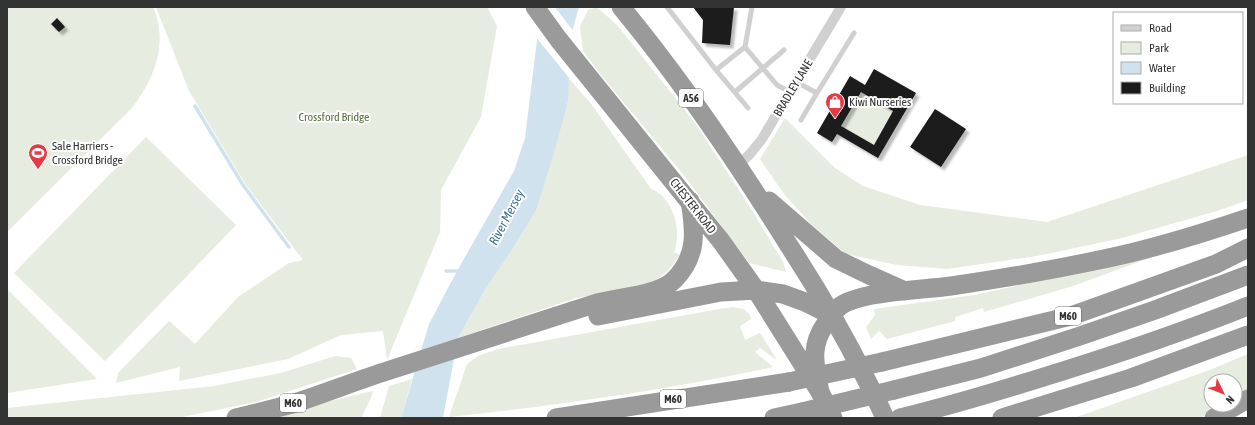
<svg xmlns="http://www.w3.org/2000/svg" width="1255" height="425" font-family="'Asap Condensed',sans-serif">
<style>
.green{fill:#e6ecdf}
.water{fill:#cfe2ee}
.pier{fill:#fff}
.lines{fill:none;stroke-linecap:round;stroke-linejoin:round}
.stream{stroke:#cfe2ee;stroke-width:3.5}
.building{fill:#1a1a1a;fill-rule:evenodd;filter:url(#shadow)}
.lane{stroke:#d0d0d0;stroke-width:5}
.street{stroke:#d0d0d0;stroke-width:10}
.highway{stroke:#9a9a9a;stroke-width:19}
.highway-bridge{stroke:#9a9a9a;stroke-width:19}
.labels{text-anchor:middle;stroke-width:4;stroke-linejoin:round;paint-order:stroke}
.shield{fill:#fff;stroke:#707070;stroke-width:1}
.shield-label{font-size:11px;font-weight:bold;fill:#333}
.street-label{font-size:12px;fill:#333;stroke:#fff}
.poi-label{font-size:12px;fill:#333;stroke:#fff;text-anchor:start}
.park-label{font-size:12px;fill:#56703f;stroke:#fff}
.water-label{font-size:13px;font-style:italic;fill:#3f7597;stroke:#fff}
</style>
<defs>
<filter id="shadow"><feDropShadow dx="3.5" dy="3.5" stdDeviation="1" flood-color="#0004"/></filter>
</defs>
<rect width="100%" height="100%" fill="#fff"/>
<path class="green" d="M7 7H153C169 43 154 79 132 108L7 232Z
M156 7H487L497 26 481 117 441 190 440 232 387 360 383 331 341 335 288 359 179 381 180 367 116 383 118 373 169 321 195 344 238 297 289 263 303 260 246 185 189 91Z
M597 7 618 26 695 123 750 207 783 262 786 272 749 263 683 174 605 80 583 51 580 26 588 10Z
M568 77 592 105 651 189C674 197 682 232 674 252L680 255 667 272 651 283 573 299 458 338 486 288 568 103Z
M861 92 893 111 874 145 841 126Z
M785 118 835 168 863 186 920 205 1047 222 1248 155V200L1217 211 1122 238 1037 256 947 269 897 265 846 254 811 224 784 194 760 159Z
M146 137 236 225 105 361 14 273Z
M1155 256 1073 286 984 312 983 308 955 317V321L887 339 879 331 871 339 866 327 875 315 874 309 974 295Z
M7 289 97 379 7 393Z
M733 307 744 309 749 314 751 319 740 326 745 340 760 333 777 360 760 348 755 352 773 367C666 390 558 405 449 417L467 364 478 356 498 349 719 309Z
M1248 354V390L1235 397V381H1211V405H1222L1200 418H1074L1207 371Z
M335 356 351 358 357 369 256 402 177 418H7V408L214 386 281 373Z
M412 379 401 418H380L389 386Z
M373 391 371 398 361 418H258Z"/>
<path class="water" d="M543 7H579L570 39 568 102 553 156 536 210 511 251 486 288 458 338 443 418H401L429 324 457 271 514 171 525 138 537 40Z"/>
<path class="pier" d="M541 7H555L574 32 572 39 570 79 535 36Z"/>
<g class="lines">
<path class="stream" d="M195 106 243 185 289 247
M446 271H461"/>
</g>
<path class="building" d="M693 7H734L730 45 702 43 703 20Z
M57 18 65 27 59 32 51 24Z
M874 69 916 93 878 158 837 134 832 142 817 133 850 76 865 85ZM861 92 893 111 874 145 841 126Z
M935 109 966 129 941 167 910 147Z"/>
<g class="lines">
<path class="lane" d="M667 7 716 70 748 108
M745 47 777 85 790 92
M716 70 745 47 752 7
M796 82 817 93 854 33
M735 92 784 50
M801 120 817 93"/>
<path class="street" d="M738 165 750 154 762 139 841 7"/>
<path class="highway" d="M535 7 559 40 721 241 756 290 820 392 833 418
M621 7C683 82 737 162 788 244 816 287 842 331 865 377 872 391 879 404 885 418
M769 201 836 259 869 275 905 291
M598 316 721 292 756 290 783 294 805 302 831 315
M882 362 1071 316 1216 264 1248 248
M894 390 981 368 1080 336 1155 310 1248 275
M820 392C815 365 809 347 826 323 830 317 834 311 839 307 859 291 924 290 951 286 999 279 1047 271 1094 261 1146 251 1198 235 1248 218
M236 418C255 413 274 409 292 404 323 394 353 382 384 372 454 350 524 327 594 304 617 297 658 296 674 280 698 256 695 231 690 201
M556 418 789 382
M774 418 802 412
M900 418C945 407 989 394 1034 380 1106 358 1178 334 1248 306
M1002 418 1131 378 1248 335
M1214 418 1248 399"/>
<path class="highway-bridge" d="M789 382 882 362
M802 412 894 390"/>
</g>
<defs>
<g id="shop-pin" transform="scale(1)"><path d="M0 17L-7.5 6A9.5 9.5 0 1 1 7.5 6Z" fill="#e63946" stroke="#fff"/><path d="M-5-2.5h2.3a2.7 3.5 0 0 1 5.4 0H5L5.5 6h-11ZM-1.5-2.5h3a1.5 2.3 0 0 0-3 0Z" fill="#fff"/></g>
<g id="stadium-pin" transform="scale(1)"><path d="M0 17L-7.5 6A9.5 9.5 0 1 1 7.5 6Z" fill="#e63946" stroke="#fff"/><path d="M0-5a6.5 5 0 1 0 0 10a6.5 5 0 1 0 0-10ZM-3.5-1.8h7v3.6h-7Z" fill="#fff"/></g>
</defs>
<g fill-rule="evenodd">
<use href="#shop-pin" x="835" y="102"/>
<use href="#stadium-pin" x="38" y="153"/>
</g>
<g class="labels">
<g class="shield">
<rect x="679" y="89" width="24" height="18" rx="3"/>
<rect x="1055" y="307" width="26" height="18" rx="3"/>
<rect x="660" y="390" width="26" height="18" rx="3"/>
<rect x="280" y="394" width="26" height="18" rx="3"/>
</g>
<g class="shield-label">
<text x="691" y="102">A56</text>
<text x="1068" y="320">M60</text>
<text x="673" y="403">M60</text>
<text x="293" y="407">M60</text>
</g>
<g class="street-label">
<text transform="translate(793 88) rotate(-59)" y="4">BRADLEY LANE</text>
<text transform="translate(693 206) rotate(52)" y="4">CHESTER ROAD</text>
</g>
<g class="poi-label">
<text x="849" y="106">Kiwi Nurseries</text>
<text x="52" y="150">Sale Harriers -<tspan x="52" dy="14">Crossford Bridge</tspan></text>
</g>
<g class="park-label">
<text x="334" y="121">Crossford Bridge</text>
</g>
<g class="water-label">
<text transform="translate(506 217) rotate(-62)" y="5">River Mersey</text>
</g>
</g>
<rect width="1255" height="425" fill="none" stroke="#333333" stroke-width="16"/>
<rect x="1113" y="12" width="130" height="92" fill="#ffffff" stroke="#adadad"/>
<rect x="1121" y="25" width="20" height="6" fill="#d0d0d0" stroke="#adadad"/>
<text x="1149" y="32" font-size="12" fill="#333333">Road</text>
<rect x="1121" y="42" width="20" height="12" fill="#e6ecdf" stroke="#adadad"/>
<text x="1149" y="52" font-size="12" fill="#333333">Park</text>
<rect x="1121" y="62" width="20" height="12" fill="#cfe2ee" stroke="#adadad"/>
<text x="1149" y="72" font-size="12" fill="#333333">Water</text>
<rect x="1121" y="82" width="20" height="12" fill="#1a1a1a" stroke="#adadad"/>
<text x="1149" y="92" font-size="12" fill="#333333">Building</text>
<g transform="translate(1223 393) rotate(133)"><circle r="19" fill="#ffffff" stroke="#adadad"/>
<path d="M0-3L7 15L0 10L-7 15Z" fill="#e63946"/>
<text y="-6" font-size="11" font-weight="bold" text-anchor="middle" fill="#333333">N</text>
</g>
</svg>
